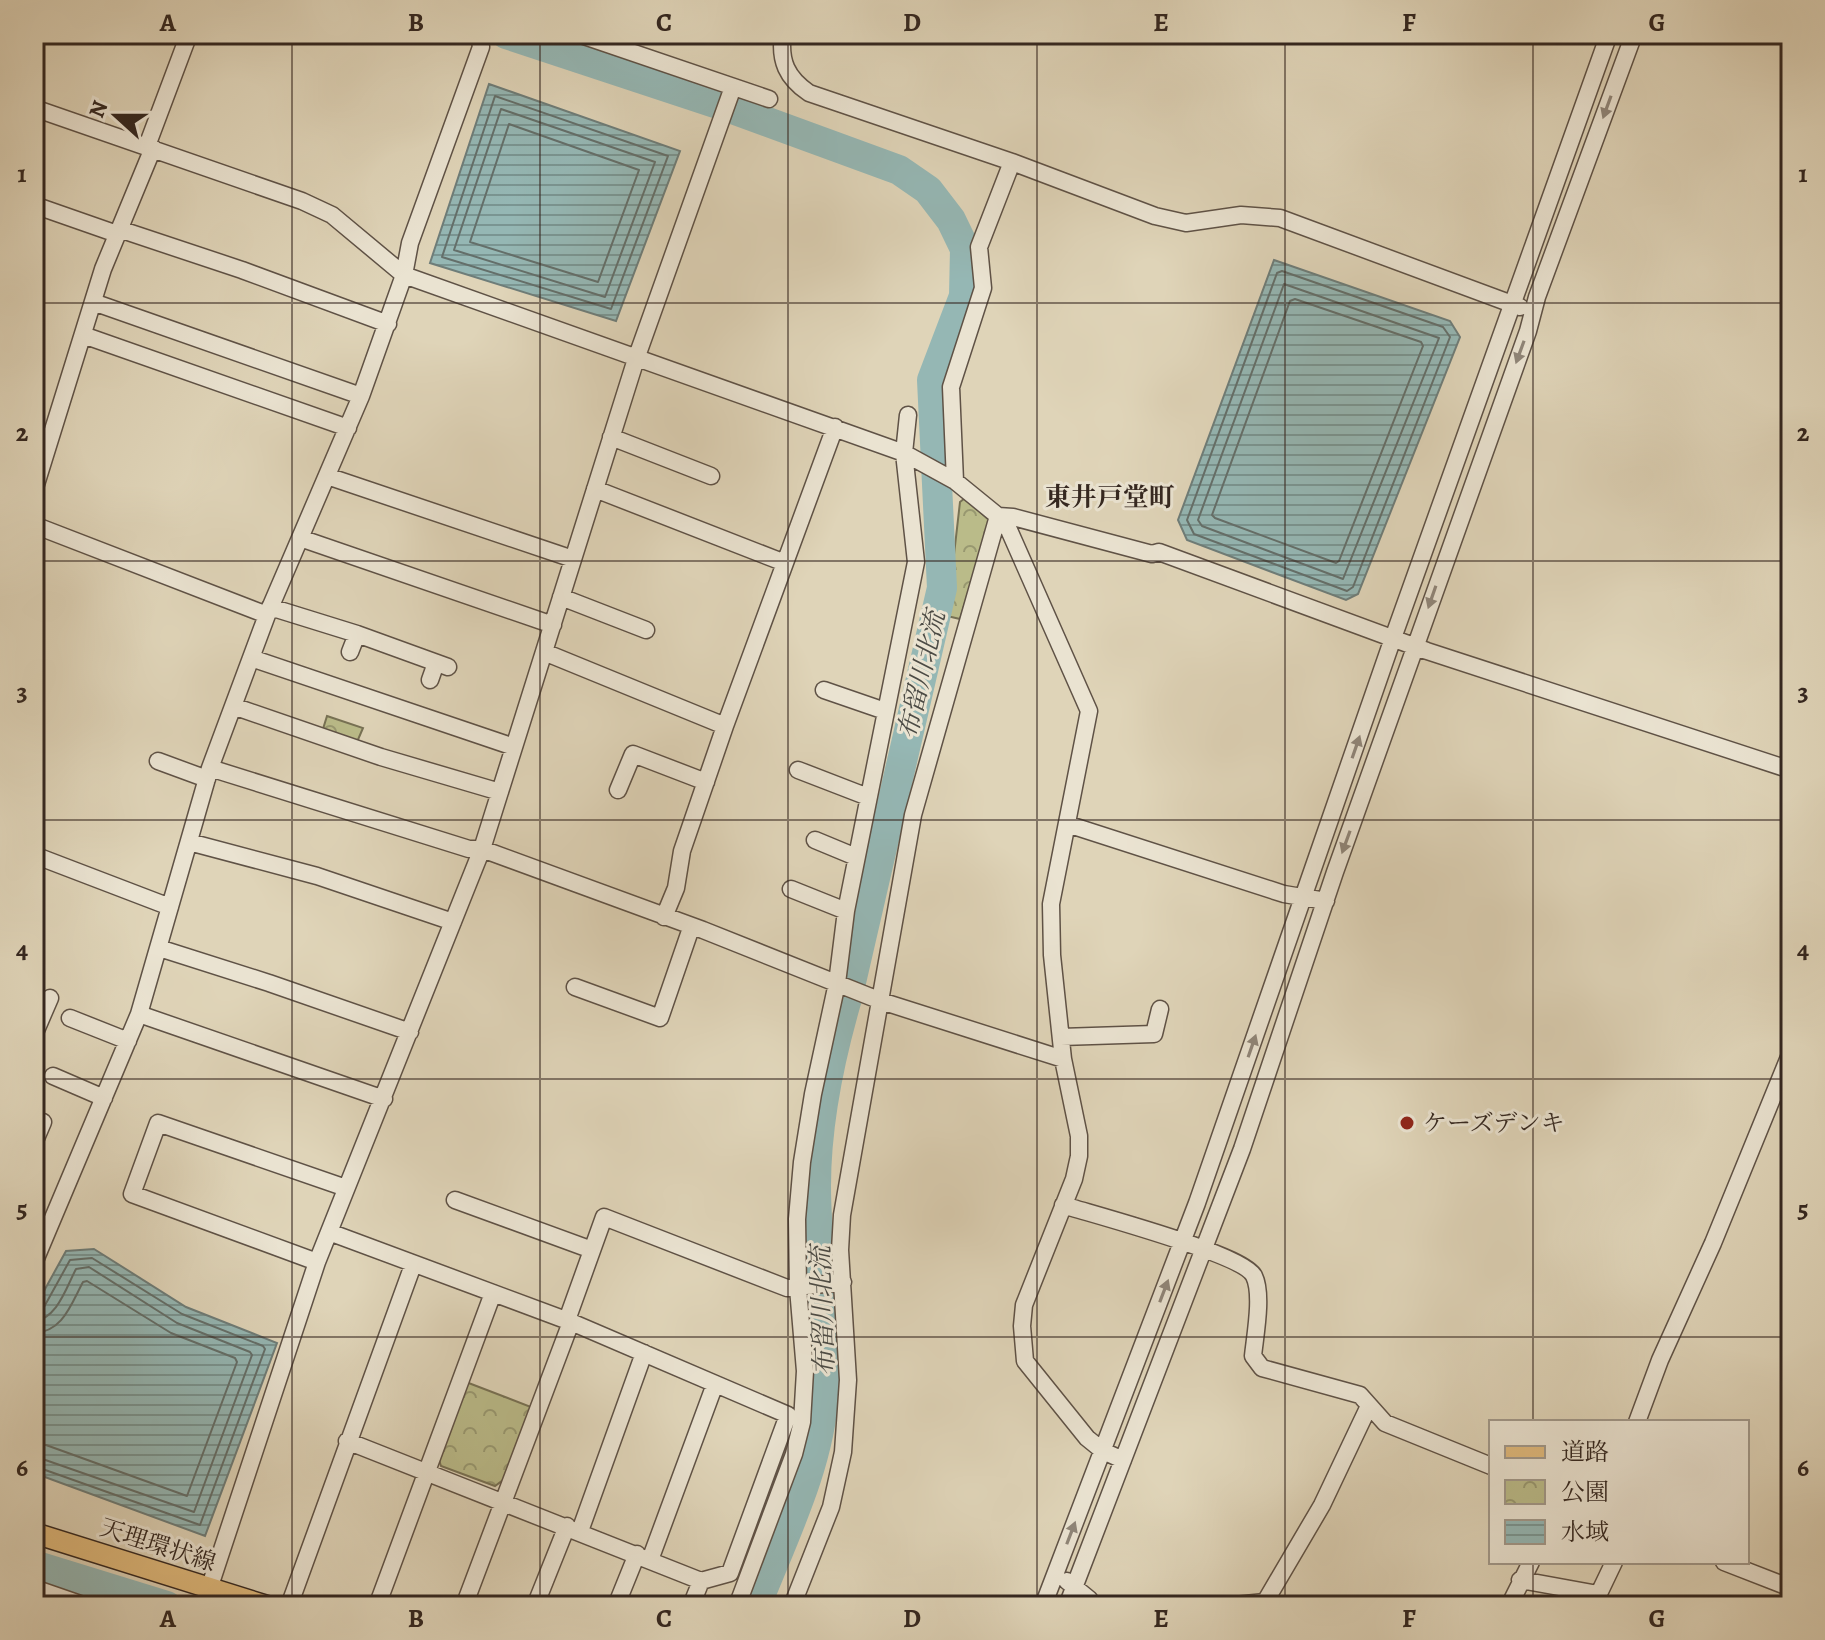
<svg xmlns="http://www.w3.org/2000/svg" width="1825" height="1640" font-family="Alegreya,'Noto Serif JP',serif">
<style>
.park{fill:url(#park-crowns);stroke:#777154;stroke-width:2}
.water{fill:url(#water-rules);stroke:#6e7d79;stroke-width:2}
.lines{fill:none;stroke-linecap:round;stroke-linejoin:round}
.shore{stroke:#646f6a;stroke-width:2}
.river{stroke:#95b7b4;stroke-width:30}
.minor-casing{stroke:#5f5246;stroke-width:19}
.major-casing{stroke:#342720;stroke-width:23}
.minor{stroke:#eae3d1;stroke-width:16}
.major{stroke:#e0ba7c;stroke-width:20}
.oneway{fill:#8f8578}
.grid{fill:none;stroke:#342720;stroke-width:2;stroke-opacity:0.55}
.poi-dot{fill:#8f2418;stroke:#eae3d1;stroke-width:3}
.labels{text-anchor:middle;stroke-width:6;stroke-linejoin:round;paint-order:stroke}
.poi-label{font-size:24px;fill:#342720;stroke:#eae3d1;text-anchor:start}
.street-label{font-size:24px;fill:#342720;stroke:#eae3d1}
.neighbourhood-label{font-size:26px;font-weight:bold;fill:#342720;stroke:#eae3d1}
.water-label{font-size:26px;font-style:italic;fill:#4c4b45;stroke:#eae3d1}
.neatline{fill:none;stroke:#342720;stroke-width:3}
.grid-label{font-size:26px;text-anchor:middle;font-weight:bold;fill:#342720}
</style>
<defs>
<pattern id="park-crowns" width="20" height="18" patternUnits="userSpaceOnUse" patternTransform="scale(2)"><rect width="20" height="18" fill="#babb89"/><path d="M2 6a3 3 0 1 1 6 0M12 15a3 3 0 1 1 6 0" fill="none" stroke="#989870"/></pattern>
<pattern id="water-rules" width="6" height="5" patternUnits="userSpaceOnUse" patternTransform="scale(2)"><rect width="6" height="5" fill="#95b7b4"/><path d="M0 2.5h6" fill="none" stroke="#7a9592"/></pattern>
</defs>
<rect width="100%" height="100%" fill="#dfd4b8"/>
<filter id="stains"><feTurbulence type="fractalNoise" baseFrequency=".0025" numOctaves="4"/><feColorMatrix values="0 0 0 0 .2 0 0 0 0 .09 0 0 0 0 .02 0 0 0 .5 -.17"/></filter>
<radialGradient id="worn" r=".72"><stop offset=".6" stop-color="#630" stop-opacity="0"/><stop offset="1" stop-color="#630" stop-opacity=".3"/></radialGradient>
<path class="park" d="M965 498 990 521 960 619 947 616 960 502Z
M327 716 363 728 357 742 323 729Z
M466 1382 531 1407 503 1480 495 1486 441 1466 438 1457Z"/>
<path class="water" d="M489 84 680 151 616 321 430 263Z
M1274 260 1450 321 1460 337 1358 594 1346 600 1187 540 1178 520Z
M94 1249 186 1307 277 1343 205 1536 34 1473V1309L66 1251Z"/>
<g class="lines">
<path class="shore" d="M495 96 668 156 611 309 442 257Z
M501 109 655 162 605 297 454 250Z
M509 124 639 170 598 282 470 242Z
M1282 271 1443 327 1450 337 1353 587 1347 591 1194 534 1187 520 1277 273Z
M1284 284 1439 338 1343 579 1202 526 1198 520Z
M1295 299 1421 342 1423 346 1339 561 1336 563 1215 518 1212 515 1290 301Z
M34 1311 44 1307 70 1260 92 1258 182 1314 263 1346 265 1349 200 1525 34 1466
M34 1321C57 1319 66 1288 76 1269L89 1267 177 1323 250 1352 252 1355 194 1512 34 1456
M34 1333C63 1332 71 1304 83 1282L87 1281 171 1333 235 1358 237 1362 187 1496 46 1445 34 1444"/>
<path class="river" d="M506 34 724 106 899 170 928 190 951 220 965 249 964 296 932 380 942 588 848 995C830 1056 816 1122 816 1186 816 1255 830 1324 824 1393 819 1467 783 1537 756 1606
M34 1565 167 1606"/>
<g class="minor-casing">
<path id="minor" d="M578 34 769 99
M783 34C779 61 787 78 809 93L1012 162 1155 216 1186 223 1241 215 1280 218 1520 307
M34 108 302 201 332 215 404 275 904 453 955 481 998 516 1009 530 1089 711 1051 904 1052 955 1063 1059 1079 1136V1156L1074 1179 1024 1305 1022 1326 1025 1361 1087 1438 1103 1451 1123 1460
M147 146 189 34
M34 205 117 234
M119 229 242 270 388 324
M93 302 361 396
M83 335 348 428
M611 437 711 476
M327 476 573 559
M955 481 951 387 983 288 979 247 1012 162
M595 489 785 563
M34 491 103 269 153 148
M998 516 1013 517 1152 554 1159 552 1427 651 1791 770
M34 525 267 615
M300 538 553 625
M561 597 646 630
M270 607 357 634 448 667
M350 652 357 634
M544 652 725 726
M251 658 514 747
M430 680 436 663
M824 690 885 711
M233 706 381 757 500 792
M158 761 207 779
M210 768 469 849H482L703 930 881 1001 1063 1059
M798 770 868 797
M618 790 633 754 706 782
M1067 824 1284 894 1326 901
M815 840 856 857
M189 842 317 876 453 922
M34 855 170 907
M791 889 846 911
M664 917 676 888 682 851 725 726 835 427
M159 948 269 983 410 1032
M575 987 660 1018 691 928
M139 1014 384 1099
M70 1018 128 1041
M34 1035 50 998
M1061 1037 1154 1034 1160 1009
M53 1076 104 1098
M34 1143 43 1122
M455 1200 592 1250
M1063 1205C1095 1215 1243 1254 1254 1276 1263 1294 1255 1336 1253 1356L1262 1368 1360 1395 1385 1423 1491 1466
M329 1232 571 1322 788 1415 730 1573 701 1581 347 1441
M317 1262 132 1194 158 1123 346 1188
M34 1263 139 1014 210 768 267 615 361 396 404 275 410 243 481 47 479 34
M567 1320 604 1217 787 1288 843 1282
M1637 1422 1660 1360 1713 1243 1789 1057
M580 1531 644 1353
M650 1560 715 1384
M1724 1562 1791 1588
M1520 1580 1598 1594
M1067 1581 1089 1599 1094 1606
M34 1588 86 1606
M209 1589 317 1262 482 849 636 359 733 87
M1265 1602 1322 1505 1368 1408
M289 1606 413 1265
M377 1606 493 1293
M464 1606 571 1322
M535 1606 567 1526
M616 1606 637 1554
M691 1606 701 1581
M737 1606 794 1454 802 1422 805 1371 798 1288 797 1219 802 1162 813 1094 837 983 846 911 916 562 904 453 908 415
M792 1606 831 1507 843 1452 848 1380 840 1250 842 1215 913 815 998 516
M1043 1606 1197 1203 1393 638 1609 34
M1067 1606 1242 1149 1335 872 1528 331 1537 297 1634 34
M1225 1606 1265 1602
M1509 1606 1531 1562
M1593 1606 1614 1562"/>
</g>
<g class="major-casing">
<path id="major" d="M34 1533 267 1606"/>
</g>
<use href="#minor" class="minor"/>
<use href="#major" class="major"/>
</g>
<defs><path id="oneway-solid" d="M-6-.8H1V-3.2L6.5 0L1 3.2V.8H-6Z" transform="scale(2)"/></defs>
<g class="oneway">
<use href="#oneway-solid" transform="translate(1607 107) rotate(110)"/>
<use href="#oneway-solid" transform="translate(1520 352) rotate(110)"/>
<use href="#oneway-solid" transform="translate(1432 597) rotate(109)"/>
<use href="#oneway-solid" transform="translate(1356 747) rotate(-71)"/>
<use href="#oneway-solid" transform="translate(1346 842) rotate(110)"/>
<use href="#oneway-solid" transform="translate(1252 1046) rotate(-71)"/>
<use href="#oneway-solid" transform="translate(1164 1291) rotate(-69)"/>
<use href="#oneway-solid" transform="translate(1071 1533) rotate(-69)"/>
</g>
<path class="grid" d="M292 34V1606M540 34V1606M788 34V1606M1037 34V1606M1285 34V1606M1533 34V1422M34 303H1791M34 561H1791M34 820H1791M34 1079H1791M34 1337H1791M1533 1562V1606"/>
<circle class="poi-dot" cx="1407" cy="1123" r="8"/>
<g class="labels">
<g class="poi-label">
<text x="1423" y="1131">ケーズデンキ</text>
</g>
<g class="street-label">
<text transform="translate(158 1545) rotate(18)" y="8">天理環状線</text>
</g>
<g class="neighbourhood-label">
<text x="1110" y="506">東井戸堂町</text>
</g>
<g class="water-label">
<text transform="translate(921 675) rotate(-77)" y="9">布留川北流</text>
<text transform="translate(822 1311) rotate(-92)" y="9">布留川北流</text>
</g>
</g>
<rect width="1825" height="1640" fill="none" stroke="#dfd4b8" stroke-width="88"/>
<rect x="1489" y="1420" width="260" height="144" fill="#eae3d1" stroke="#a1988a" stroke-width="2"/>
<rect x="1505" y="1446" width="40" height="12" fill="#e0ba7c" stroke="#a1988a" stroke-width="2"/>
<text x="1561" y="1460" font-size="24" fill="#342720">道路</text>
<rect x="1505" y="1480" width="40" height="24" fill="url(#park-crowns)" stroke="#a1988a" stroke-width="2"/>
<text x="1561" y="1500" font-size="24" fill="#342720">公園</text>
<rect x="1505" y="1520" width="40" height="24" fill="url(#water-rules)" stroke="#a1988a" stroke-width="2"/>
<text x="1561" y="1540" font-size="24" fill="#342720">水域</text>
<g transform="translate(116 116) rotate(291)" stroke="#eae3d1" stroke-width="6" paint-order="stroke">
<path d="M0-6L14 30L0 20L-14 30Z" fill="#342720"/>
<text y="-12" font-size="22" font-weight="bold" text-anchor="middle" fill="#342720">N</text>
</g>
<rect x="44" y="44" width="1737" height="1552" class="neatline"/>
<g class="grid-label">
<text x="168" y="31">A</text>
<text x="416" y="31">B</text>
<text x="664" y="31">C</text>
<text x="912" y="31">D</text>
<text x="1161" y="31">E</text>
<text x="1409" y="31">F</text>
<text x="1657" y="31">G</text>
<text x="22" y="182">1</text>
<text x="1803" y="182">1</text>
<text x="22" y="441">2</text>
<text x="1803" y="441">2</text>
<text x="22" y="700">3</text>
<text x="1803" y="700">3</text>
<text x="22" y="958">4</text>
<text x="1803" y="958">4</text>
<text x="22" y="1217">5</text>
<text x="1803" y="1217">5</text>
<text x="22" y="1476">6</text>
<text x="1803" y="1476">6</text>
<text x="168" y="1627">A</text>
<text x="416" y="1627">B</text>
<text x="664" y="1627">C</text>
<text x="912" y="1627">D</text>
<text x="1161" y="1627">E</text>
<text x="1409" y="1627">F</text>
<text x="1657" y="1627">G</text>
</g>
<rect width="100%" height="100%" filter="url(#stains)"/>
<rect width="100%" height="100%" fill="url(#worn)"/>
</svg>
